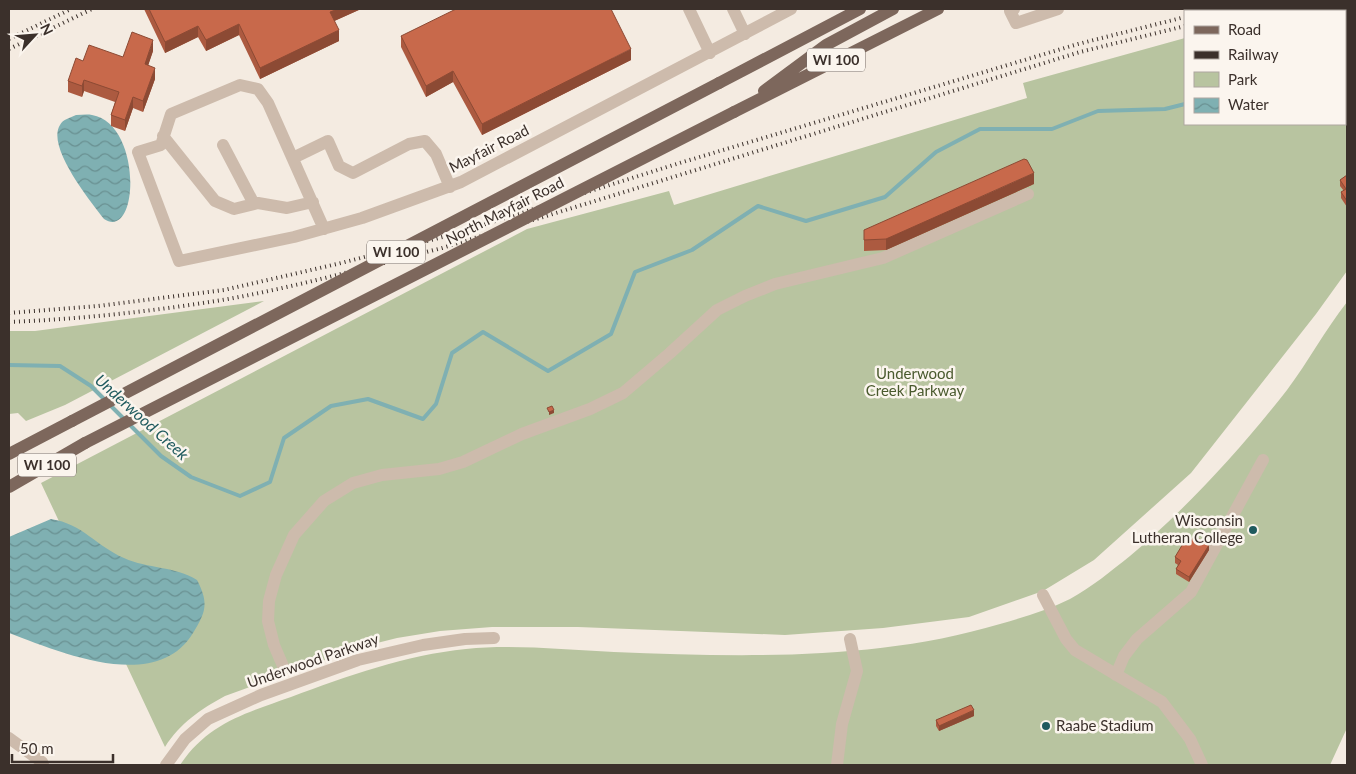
<svg xmlns="http://www.w3.org/2000/svg" width="1356" height="774" font-family="Lato,sans-serif">
<style>
.park{fill:#b8c4a0}
.water{fill:url(#water-waves)}
.lines{fill:none;stroke-linecap:round;stroke-linejoin:round}
.stream{stroke:#7fb0b2;stroke-width:4}
.minor{stroke:#cdbbac;stroke-width:12}
.major{stroke:#7d675c;stroke-width:12}
.rail{stroke:#3b302b;stroke-width:4;stroke-dasharray:1 4;stroke-linecap:butt}
.major-bridge{stroke:#7d675c;stroke-width:12}
.wall{fill:#ac5a40}
.shaded-wall{fill:#8c4a34}
.building{fill:#c8694b;stroke:#8c4a34}
.poi-dot{fill:#1f5a5e;stroke:#fbf5ee;stroke-width:2}
.labels{text-anchor:middle;stroke-width:5;stroke-linejoin:round;paint-order:stroke}
.shield{fill:#fbf5ee;stroke:#756b66;stroke-width:1}
.shield-label{font-size:14px;font-weight:bold;fill:#3b302b}
.street-label{font-size:15px;fill:#3b302b;stroke:#fbf5ee}
.park-label{font-size:15px;fill:#4a5a2e;stroke:#fbf5ee}
.poi-label{font-size:15px;fill:#3b302b;stroke:#fbf5ee;text-anchor:end}
.water-label{font-size:16px;font-style:italic;fill:#1f5a5e;stroke:#fbf5ee}
</style>
<defs>
<pattern id="water-waves" width="16" height="10" patternUnits="userSpaceOnUse" patternTransform="scale(1.25)"><rect width="16" height="10" fill="#7fb0b2"/><path d="M0 5q4-4 8 0t8 0" fill="none" stroke="#699091"/></pattern>
</defs>
<rect width="100%" height="100%" fill="#f4ebe1"/>
<path class="park" d="M1347 9V271L1316 314 1191 473 1094 560 1043 591 969 617 883 628 785 635 578 627H492L440 631 397 638 361 647 225 696C201 709 180 723 165 747L41 483 527 229 669 191 674 205 1027 98 1023 83 1185 38V124H1345V11H1324Z
M264 301 65 405 26 421 18 413 9 414V331H35Z
M1347 302V728L1330 765H180C208 723 246 713 291 697 347 676 406 655 466 649 514 644 565 650 614 652 742 657 876 661 1000 624 1024 617 1048 610 1070 599 1092 587 1111 571 1130 556 1188 507 1240 450 1287 390 1308 362 1325 330 1347 302Z"/>
<path class="water" d="M76 115C81 115 87 114 92 115 143 124 139 242 104 219 91 202 46 147 60 125 63 119 70 118 76 115Z
M51 519C83 524 96 546 124 558 148 569 175 566 197 580 209 603 206 612 193 633 156 694 60 652 9 633V537Z"/>
<g class="lines">
<path class="stream" d="M1345 62H1347
M9 365 60 366 91 386 124 419
M129 424 161 456 191 477 240 496 270 482 284 438 331 406 368 399 423 419 436 404 452 353 483 332 548 371 611 334 635 272 692 250 758 206 806 221 885 197 936 152 980 129H1052L1098 111 1165 109 1185 104"/>
<path class="minor" d="M689 9 710 53
M733 9 745 34
M1014 9 1010 11 1016 23 1058 9
M163 136 215 201 234 209 258 203 287 208 313 202
M223 145 254 204
M293 158 328 141 339 166 353 173 409 144 425 141 436 154 450 187
M324 229 268 103 258 89 240 85 171 114 161 145 138 152 179 261 294 237 362 218 461 182 791 9
M1043 595 1066 639 1075 650 1162 702 1190 739 1202 765
M283 666 274 645 268 621 269 601 276 575 294 535 324 501 353 483 382 475 439 469 463 462 522 434 590 409 623 393 670 353 717 310 745 296 775 284 883 258 1028 194
M1116 675 1124 656 1137 639 1191 592 1263 460
M9 738 42 762 43 765
M166 765 185 739 208 719 261 695 358 660 423 645 465 639 494 638
M837 765 842 724 857 671 850 639"/>
<path class="major" d="M719 83 860 9
M764 91 826 45 893 9
M734 112 938 9
M9 454 72 421
M9 487 85 443"/>
<path class="rail" d="M1211 11 1223 9
M1259 11 1276 9
M9 39 71 9
M9 49 92 9
M9 313 98 306 224 290 337 264 454 234 683 162 1078 44 1185 17
M9 322C82 319 156 311 228 299 300 286 371 266 442 248L1080 52 1185 26"/>
<path class="major-bridge" d="M72 421 719 83
M85 443 734 112"/>
</g>
<path class="wall" d="M144 9H361L334 21 339 41 260 79 239 35 206 51 198 37 165 53Z
M401 36 631 60 482 135 453 82 426 97 401 47Z
M153 51 148 65 155 79 143 112 133 108 125 131 111 126V115L115 102 84 91 82 97 68 92V81L83 61 123 57Z
M1347 175V207L1341 198V192L1344 191 1340 186V180Z
M1034 184 886 250 864 251V230Z
M1189 545 1209 550 1189 582 1176 574V569L1178 565 1175 563V557Z
M974 716 939 731 936 726V720Z"/>
<path class="shaded-wall" d="M338 9H361L330 23V12Z
M239 24V35L206 51V40Z
M198 26V37L165 53V42Z
M339 30V41L260 79V68Z
M153 40V51L145 75V64Z
M631 49V60L482 135V124Z
M155 68V79L143 112V101Z
M453 71V82L426 97V86Z
M84 80V91L82 97V86Z
M133 97V108L125 131V120Z
M1034 173V184L886 250V239Z
M554 410V413L549 415V412Z
M1209 545V550L1189 582V577Z
M974 710V716L939 731V726Z"/>
<path class="building" d="M149 9H338L330 12 339 30 260 68 239 24 206 40 198 26 165 42Z
M456 9H611L631 49 482 124 453 71 426 86 401 36Z
M132 32 153 40 145 64 155 68 143 101 133 97 125 120 111 115 119 92 84 80 82 86 68 81 76 58 83 61 89 45 123 57Z
M1024 159 1027 160 1034 173 886 239 864 240V230Z
M1347 175V201L1341 192 1346 189 1340 180Z
M552 406 554 410 549 412 547 408Z
M1194 536 1209 545 1189 577 1176 569 1181 561 1175 557 1184 542 1189 545Z
M971 705 974 710 939 726 936 720Z"/>
<g class="poi-dot">
<circle cx="1253" cy="530" r="5"/>
<circle cx="1046" cy="726" r="5"/>
</g>
<g class="labels">
<g class="shield">
<rect x="807" y="48.5" width="58" height="23" rx="4"/>
<rect x="367" y="240.5" width="58" height="23" rx="4"/>
<rect x="18" y="453.5" width="58" height="23" rx="4"/>
</g>
<g class="shield-label">
<text x="836" y="65">WI 100</text>
<text x="396" y="257">WI 100</text>
<text x="47" y="470">WI 100</text>
</g>
<g class="street-label">
<text transform="translate(489 149) rotate(-27)" y="5">Mayfair Road</text>
<text transform="translate(505 211) rotate(-27)" y="5">North Mayfair Road</text>
<text transform="translate(313 661) rotate(-19)" y="5">Underwood Parkway</text>
</g>
<g class="park-label">
<text x="915" y="379">Underwood<tspan x="915" dy="17">Creek Parkway</tspan></text>
</g>
<g class="poi-label">
<text x="1243" y="526">Wisconsin<tspan x="1243" dy="17">Lutheran College</tspan></text>
<text x="1056" y="731" text-anchor="start">Raabe Stadium</text>
</g>
<g class="water-label">
<text transform="translate(142 417) rotate(42)" y="6">Underwood Creek</text>
</g>
</g>
<rect width="1356" height="774" fill="none" stroke="#3b302b" stroke-width="20"/>
<rect x="1184" y="10" width="162" height="115" fill="#fbf5ee" stroke="#aea6a0"/>
<rect x="1194" y="26" width="25" height="8" fill="#7d675c" stroke="#aea6a0"/>
<text x="1228" y="35" font-size="15" fill="#3b302b">Road</text>
<rect x="1194" y="51" width="25" height="8" fill="#3b302b" stroke="#aea6a0"/>
<text x="1228" y="60" font-size="15" fill="#3b302b">Railway</text>
<rect x="1194" y="72" width="25" height="15" fill="#b8c4a0" stroke="#aea6a0"/>
<text x="1228" y="85" font-size="15" fill="#3b302b">Park</text>
<rect x="1194" y="98" width="25" height="15" fill="url(#water-waves)" stroke="#aea6a0"/>
<text x="1228" y="110" font-size="15" fill="#3b302b">Water</text>
<g transform="translate(35 35) rotate(64)" stroke="#fbf5ee" stroke-width="4" paint-order="stroke">
<path d="M0-4L9 19L0 12L-9 19Z" fill="#3b302b"/>
<text y="-8" font-size="14" font-weight="bold" text-anchor="middle" fill="#3b302b">N</text>
</g>
<path d="M12 754v8h101v-8" fill="none" stroke="#3b302b" stroke-width="2.5"/>
<text x="20" y="754" font-size="15" fill="#3b302b" stroke="#fbf5ee" stroke-width="4" paint-order="stroke">50 m</text>
</svg>
